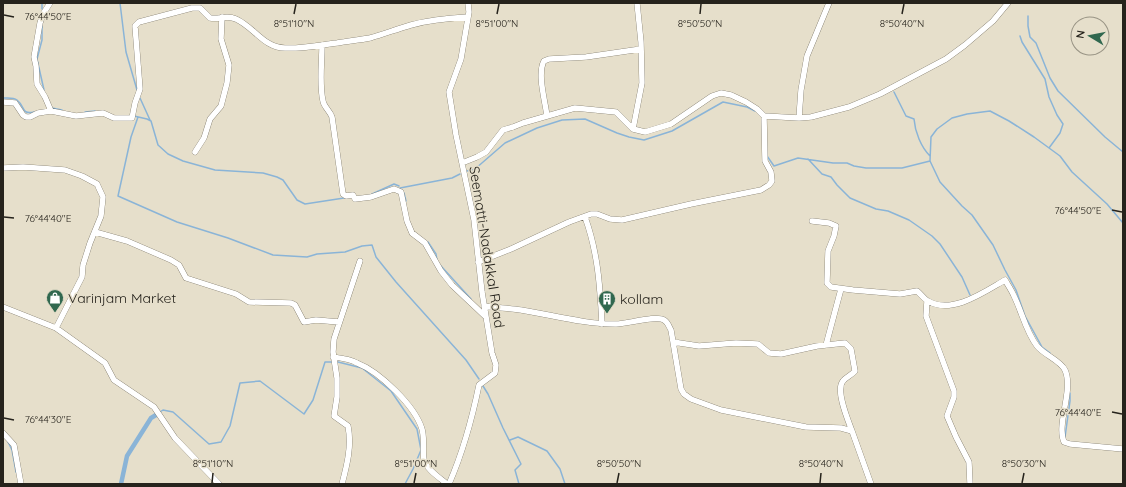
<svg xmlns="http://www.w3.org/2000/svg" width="1126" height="487" font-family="Quicksand,sans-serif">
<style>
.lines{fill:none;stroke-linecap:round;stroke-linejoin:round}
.stream{stroke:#8ab4d7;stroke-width:1.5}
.canal{stroke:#8ab4d7;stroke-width:4.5}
.minor-casing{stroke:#6e6756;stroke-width:6}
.minor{stroke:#fff;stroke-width:5.5}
.ticks{fill:none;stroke:#26231c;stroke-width:1.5}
.labels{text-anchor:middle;stroke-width:3;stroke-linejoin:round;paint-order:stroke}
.street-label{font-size:14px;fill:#26231c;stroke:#e6dfcb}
.poi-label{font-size:14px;fill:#26231c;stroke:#e6dfcb;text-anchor:start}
.ticks-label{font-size:10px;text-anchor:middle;fill:#26231c;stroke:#e6dfcb;stroke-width:3;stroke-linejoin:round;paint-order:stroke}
</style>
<rect width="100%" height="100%" fill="#e6dfcb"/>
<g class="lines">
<path class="stream" d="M42 3V9
M120 3 126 52 137 90
M1028 16V26L1030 37 1036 43 1050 78 1058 91 1105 137 1123 152
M42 26V40L37 59 44 90
M1020 36 1022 42 1045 79 1049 97 1057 115 1063 124 1060 133 1049 148
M894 92 906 116 914 119C915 132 921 147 930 156
M3 98C7 98 13 97 17 100 25 106 21 115 34 112
M140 98 150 120
M52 108 62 110
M85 112 95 111
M134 116 147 119 151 121 158 145 168 154 183 161 215 170 263 173 277 177 283 180 297 200 305 204 344 198
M138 117 131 137 118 196 177 222 228 238 273 255 307 257 317 254 345 252 362 246 372 245 376 257 396 282 466 360 479 379
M767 156 774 166 798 158 833 163H847L854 166 866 168H902L930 161 940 182 962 206 972 215 993 245 1005 270 1016 290 1025 316 1042 347 1050 353
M808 159 822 174 831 177 837 185 850 198 876 209 888 211 909 220 932 236 940 244 962 277 970 295
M930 161 931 137 937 129 952 118 967 114 990 111 1009 121 1034 137 1060 156 1072 172 1107 204 1123 223
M467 171 475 169 505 143 537 128 562 120 585 119 617 133 629 137 644 140 672 131 723 102 747 107 755 111
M400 188 452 178 460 174
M404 193 406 201
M372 194 394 184 399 186
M428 242 436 254 437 260
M441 266 471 299
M338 362 362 368 391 391 417 429 421 450 413 469 405 484
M483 386 488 394 503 428 521 464 515 470 519 484
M160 412 163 410 173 412 209 444 221 442 230 426 240 383 260 381 304 414 313 400 325 362H332
M1065 437 1070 401V393
M510 440 518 437 547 451 560 469 565 484
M8 442 12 450 16 472"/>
<path class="canal" d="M121 484 127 456 151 418 156 415"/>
<g class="minor-casing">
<path id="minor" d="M50 3 43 14 40 23 34 57 36 66 37 84 45 97 51 111
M322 45C322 63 319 84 323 101 324 107 330 111 332 117L343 194 346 196 353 195 355 199 371 197 394 189 401 192 407 221 412 233 425 243 441 271 452 285 486 317
M3 102 15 103 23 115 26 117H30L38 113 51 111 76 116 103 113 114 118H132L135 103 140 89 135 26 139 22 192 8H200L210 18C220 20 226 14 236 19 254 27 264 48 285 48 302 49 320 45 337 43 348 41 359 40 370 38 384 34 397 29 411 25 429 20 449 18 468 17
M547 116C545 100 537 74 544 61L549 59 586 57 641 49
M799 118 801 90 807 56 829 3
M633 129 642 83 641 42 637 3
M195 152 204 138 210 119 221 106 227 83 229 65 221 39 222 17
M462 163 477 157 486 152 503 130 513 127 523 123 575 108 616 112 633 129 645 132 671 124 712 96 721 93 731 95 746 102 757 109 764 116 799 118 811 117 849 107 880 94 946 59 965 45 993 21 1008 3
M3 168 23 167 65 170 82 176 97 184 103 197 101 216 90 243 83 265 82 277 56 328 105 363 114 380 154 407 175 438 219 484
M585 217C598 253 600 286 602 324
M812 221 829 223 836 226 834 236 828 251 827 283 831 287 853 290 900 294 917 291C921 294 924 299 928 301 952 315 984 292 1005 280 1008 285 1012 291 1014 296 1022 312 1026 332 1037 346 1044 355 1060 360 1065 370 1074 390 1056 424 1064 442L1070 444 1123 449
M95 232 127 241 171 260 179 265 186 278 236 294 249 302 291 303 295 305 304 322 316 320 339 322
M478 262 511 249 569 222 591 214H597L610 219 622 220 691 204 761 190 769 185 772 181 771 172 765 161 764 116
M927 301 926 316 954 391V397L947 416 956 437 969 462 970 484
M484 306C496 308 509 308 521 310 553 315 583 324 616 324 627 324 656 315 664 320 668 322 669 327 671 330L681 389 684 394 691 399 721 410 806 427 841 428 852 431 871 484
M3 307 56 328
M673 342 699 346 736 343 758 344 769 353 781 354 817 346 845 343 851 349 855 371C852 375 846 377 843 381 835 390 848 420 852 431
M826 345 841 289
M333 357C341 358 350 359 357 363 380 372 415 406 422 429 425 439 422 450 424 460 426 469 440 478 447 484
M3 433 14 445 21 484
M342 484C347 465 352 446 348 426L334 416 337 397V378L333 352 334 339 360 261
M449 484C463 452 472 419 479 385L495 373 496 365 492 353 482 292 474 220 456 135 449 92 461 59 469 12 468 3"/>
</g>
<use href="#minor" class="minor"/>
</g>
<path class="ticks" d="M294 14 296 4M497 14 499 4M700 14 701 4M902 14 904 4M4 15 14 17M1112 210 1122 212M4 217 14 218M1112 412 1122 414M4 418 14 420M212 483 213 473M414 483 416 473M617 483 619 473M820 483 821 473M1022 483 1024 473"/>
<defs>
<g id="shop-pin" transform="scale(0.9)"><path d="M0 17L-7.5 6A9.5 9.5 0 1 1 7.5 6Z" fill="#31684f" stroke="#e6dfcb"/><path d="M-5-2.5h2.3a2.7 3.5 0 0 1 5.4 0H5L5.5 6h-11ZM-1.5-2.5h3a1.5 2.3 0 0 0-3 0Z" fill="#fff"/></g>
<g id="building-pin" transform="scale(0.9)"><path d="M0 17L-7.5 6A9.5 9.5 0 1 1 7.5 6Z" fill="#31684f" stroke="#e6dfcb"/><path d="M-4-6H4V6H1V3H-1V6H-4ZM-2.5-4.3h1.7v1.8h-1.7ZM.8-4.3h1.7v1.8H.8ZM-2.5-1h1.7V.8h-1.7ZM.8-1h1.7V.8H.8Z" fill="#fff"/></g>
</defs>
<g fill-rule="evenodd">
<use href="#shop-pin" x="55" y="298"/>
<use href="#building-pin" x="607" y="299"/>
</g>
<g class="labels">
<g class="street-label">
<text transform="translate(487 247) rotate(81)" y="5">Seematti-Nadakkal Road</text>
</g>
<g class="poi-label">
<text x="68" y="303">Varinjam Market</text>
<text x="620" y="304">kollam</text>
</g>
</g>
<g class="ticks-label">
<text x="48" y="20">76°44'50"E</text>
<text x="294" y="27">8°51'10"N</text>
<text x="497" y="27">8°51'00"N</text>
<text x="700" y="27">8°50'50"N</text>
<text x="902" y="27">8°50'40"N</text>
<text x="1078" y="214">76°44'50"E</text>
<text x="48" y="222">76°44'40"E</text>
<text x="1078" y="416">76°44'40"E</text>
<text x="48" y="423">76°44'30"E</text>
<text x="213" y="467">8°51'10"N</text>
<text x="416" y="467">8°51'00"N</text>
<text x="619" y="467">8°50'50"N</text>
<text x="821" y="467">8°50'40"N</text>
<text x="1024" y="467">8°50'30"N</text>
</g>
<rect width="1126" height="487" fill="none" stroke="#26231c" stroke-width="8"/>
<g transform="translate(1090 36) rotate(280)"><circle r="19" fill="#e6dfcb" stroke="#999485"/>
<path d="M0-3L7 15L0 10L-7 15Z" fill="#31684f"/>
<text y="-6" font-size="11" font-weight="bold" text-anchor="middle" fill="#26231c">N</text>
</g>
</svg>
